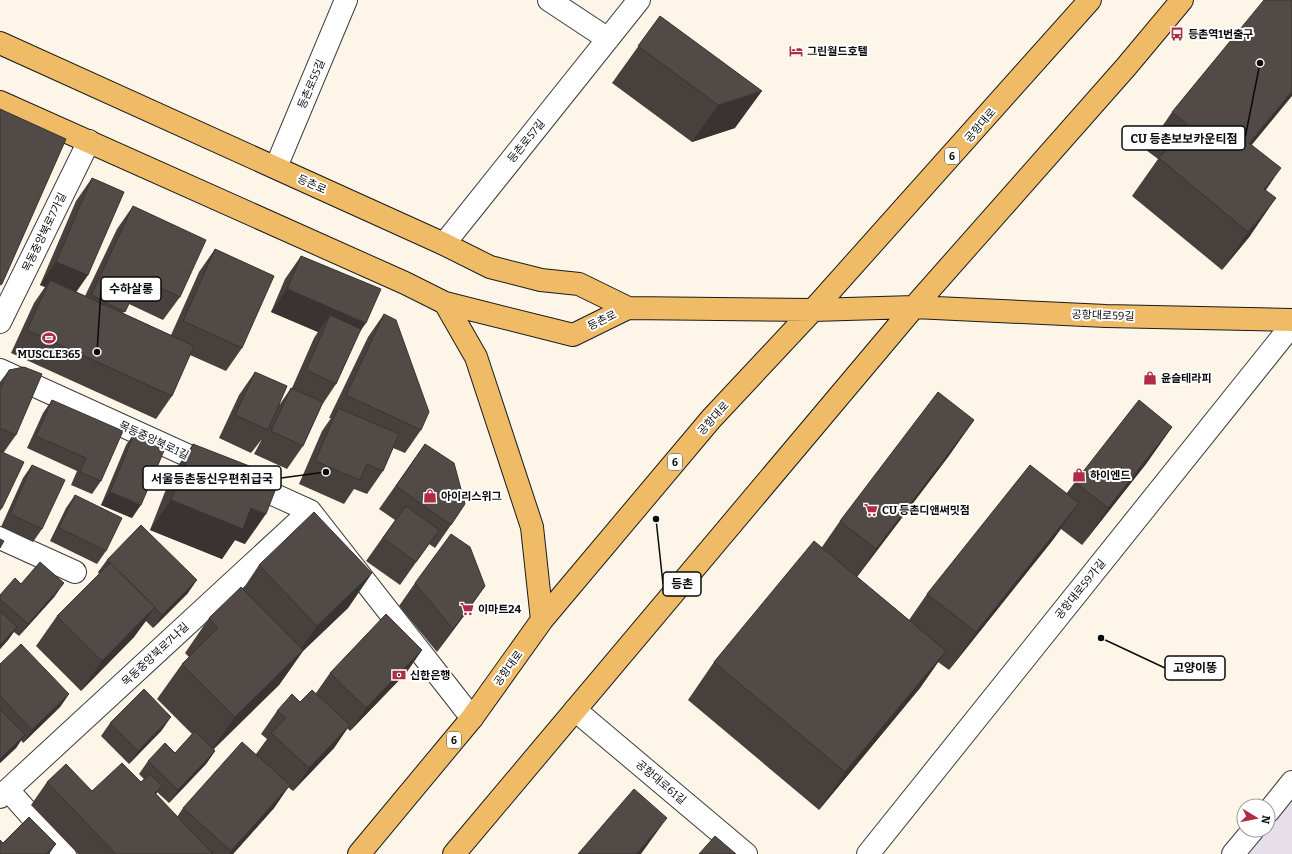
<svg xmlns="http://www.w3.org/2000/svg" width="1292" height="854" font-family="Bitter,'Noto Sans KR',serif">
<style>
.industrial{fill:#e6dee9}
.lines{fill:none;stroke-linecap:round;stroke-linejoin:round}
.minor-casing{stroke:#3d3d3d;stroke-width:24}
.major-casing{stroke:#1b1b1b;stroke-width:24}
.minor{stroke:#fff;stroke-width:22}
.major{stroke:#efbb67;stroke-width:22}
.wall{fill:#47403d}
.shaded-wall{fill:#393432}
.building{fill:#524a47;stroke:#393432}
.labels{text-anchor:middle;stroke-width:4;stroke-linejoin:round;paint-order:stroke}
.shield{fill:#fff;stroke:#545454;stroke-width:1}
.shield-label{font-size:10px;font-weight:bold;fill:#0a0a0a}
.poi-label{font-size:11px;font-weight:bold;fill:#0a0a0a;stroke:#fff;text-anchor:start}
.street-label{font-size:11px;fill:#0a0a0a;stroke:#fff}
.leader{fill:none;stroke:#0a0a0a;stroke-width:1.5}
.callout-dot{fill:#0a0a0a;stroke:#fff;stroke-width:1.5}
.callout{fill:#fff;stroke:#0a0a0a;stroke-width:1.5}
.callout-label{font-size:12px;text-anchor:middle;font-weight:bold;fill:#0a0a0a}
</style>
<rect width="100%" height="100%" fill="#fdf6e8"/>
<path class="industrial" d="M1292 800V854H1247L1268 830Z"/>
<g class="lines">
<g class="minor-casing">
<path id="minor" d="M549 0 608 39
M276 167 346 0
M444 244 639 0
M0 322 89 141
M0 370 213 467
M246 482 310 511 472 718
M0 538 75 572
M575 710 746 854
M8 790 65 854
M0 797 310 511
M1268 812 1292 782
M868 854 1292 325
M1233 854 1253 830"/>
</g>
<g class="major-casing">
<path id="major" d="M0 43 444 244 490 267 541 280 579 284 628 308 813 310 914 307 1106 316 1292 320
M0 102 405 283 445 303 573 335 628 308
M445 303 476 357 532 527 542 620
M359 854 472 718 542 620 711 419 813 310 1090 0
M454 854 914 307 1126 67 1182 0"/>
</g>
<use href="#minor" class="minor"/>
<use href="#major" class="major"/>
</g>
<path class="wall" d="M660 16 735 128 692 142 612 83Z
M1172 112 1252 145 1266 190 1250 236 1222 270 1132 196 1158 159 1146 150Z
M92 178 88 275 76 292 85 296 117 229 133 206 180 297 163 320 129 304 123 313 171 335 199 272 215 249 242 348 226 371 190 355 172 396 156 419 11 353 34 303 45 287 40 285 76 201Z
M301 256 359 333 336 384 322 405 303 446 287 469 254 454 262 439 251 453 219 438 239 395 255 372 280 404 291 388H292L314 338 318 332 271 312 285 279Z
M384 314 421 430 405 453 393 448 383 471 367 494 354 489 344 504 299 484 322 431 331 418H329L368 337Z
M9 370 0 390V382Z
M0 390 16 435 4 452 2 508 0 511Z
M52 400 101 481 92 494 71 485 77 471 27 448 43 413Z
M974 420 948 457 857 577 909 620 927 594 1066 494 1075 482 1172 427 1146 464 1082 545 1061 529 1052 541 949 670 938 662 920 688 819 810 688 700 714 662 822 547 840 521Z
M135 432 132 518 101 505 126 445Z
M193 444 245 544 235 540 222 559 150 530 172 474Z
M425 444 451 525 435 548 429 544 400 585 366 561 395 520 379 509Z
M32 465 42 529 33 542 1 527 23 478Z
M75 495 106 551 97 564 50 541 66 508Z
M107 560 188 593 153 628 146 621 134 637 81 691 36 646 57 616 99 574 98 572Z
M259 565 372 573 348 608 303 651 279 685 214 749 215 751 206 764 169 803 157 792 156 794 177 817 183 808 256 754 267 739 261 734 277 711 300 702 316 693 330 673 422 650 406 673 350 731 347 728 334 748 293 791 288 787 274 808 233 854H78L31 805 47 782 92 791 141 782 144 779 139 774 148 761 175 753 192 734 157 699 182 664 189 657 185 653 209 618 243 589Z
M415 583 485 586 469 609 437 652 399 606Z
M21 584 55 596 19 636 14 632 8 640 0 649V595Z
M0 664 69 694 60 707 23 743 21 740 16 748 0 763Z
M110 723 162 730 129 764 101 736Z"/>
<path class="shaded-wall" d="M762 91 735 128 692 142 718 105Z
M1292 91V96L1223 180 1249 143Z
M1281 168 1255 206 1238 226 1264 189Z
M1276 198 1250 236 1222 270 1248 232Z
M56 262 88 275 72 298 50 280 45 287 40 285Z
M287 289 366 323 350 346 330 315 318 332 271 312Z
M974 420 948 457 850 586 876 549Z
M1172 427 1146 464 1082 545 1108 508Z
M110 492 141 505 132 518 101 505Z
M171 500 251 508 266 514 245 544 235 540 222 559 150 530Z
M1079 503 1052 541 949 670 976 632Z
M372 573 348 608 303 651 279 685 210 752 235 717 292 661 317 626Z
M197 580 188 593 153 628 162 615Z
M64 583 55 596 19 636 28 624Z
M485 586 469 609 437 652 453 629Z
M155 607 134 637 81 691 102 661Z
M17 627 8 640 0 649V645Z
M422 650 406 673 350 731 366 708Z
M946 651 920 688 819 810 845 772Z
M69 694 60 707 23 743 32 730Z
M171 717 162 730 129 764 138 751Z
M350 725 334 748 293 791 309 768Z
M25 735 16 748 0 763V759Z
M215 751 206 764 169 803 178 790Z
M290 785 274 808 233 854H229Z
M162 786 145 809 155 793Z
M667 818 641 854H636Z
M56 844 49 854H46Z"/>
<path class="building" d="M1264 0H1292V91L1249 143 1281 168 1264 189 1276 198 1248 232 1159 158 1187 124 1172 112Z
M660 16 762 91 718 105 638 46Z
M0 109 66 139 2 284 0 285Z
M92 178 124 192 88 275 56 262Z
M133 206 206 240 180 297 141 279 125 312 91 295Z
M215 249 274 276 242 348 183 321Z
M301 256 381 289 366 323 287 289Z
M50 280 194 346 172 396 27 330Z
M384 314 396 320 429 412 421 430 346 395Z
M330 315 361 329 336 384 306 370Z
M24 367 42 374 16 435 0 428V390L9 370Z
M255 372 287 386 268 430 235 415Z
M291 388 323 402 303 446 271 431Z
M938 392 974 420 876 549 840 521Z
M52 400 123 431 101 481 80 472 86 458 36 436Z
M1139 400 1172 427 1108 508 1075 482Z
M338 408 399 434 383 471 367 464 360 480 315 461Z
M135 432 166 446 141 505 110 492Z
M193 444 280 478 266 514 251 508 243 529 171 500Z
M425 444 454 463 465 504 451 525 396 486Z
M0 451 24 462 2 508 0 507Z
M32 465 65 480 42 529 10 514Z
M1030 465 1079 503 976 632 927 594Z
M75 495 122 518 106 551 59 528Z
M406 506 439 530 416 562 383 538Z
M314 512 372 573 317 626 259 565Z
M141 525 197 580 162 615 155 608V607L107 560Z
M451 534 470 547 485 586 453 629 415 583Z
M0 539 4 541 0 548Z
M814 541 946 651 845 772 714 662Z
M40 562 64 583 28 624 0 599V595L15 578 21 584Z
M110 563 155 607 102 661 57 616Z
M241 587 303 650 235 717 182 664 218 628 209 618Z
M0 611 17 627 0 645Z
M386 614 422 650 366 708 330 673Z
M21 644 69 694 32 730 0 696V664Z
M144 689 171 717 138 751 110 723Z
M312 690 350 725 309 768 271 733 286 718 277 711 292 694 300 702Z
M0 710 25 735 0 759Z
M195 731 215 751 178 790 148 761 165 743 175 753Z
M242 742 290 785 231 851 183 808Z
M122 763 141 782 150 774 162 786 155 793 213 854H116L47 782 66 764 92 791Z
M634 789 667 818 636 854H578Z
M29 817 56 844 46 854H0V840L3 843Z
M715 836 736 854H699Z"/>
<defs>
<g id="bus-bare" transform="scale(1.08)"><path d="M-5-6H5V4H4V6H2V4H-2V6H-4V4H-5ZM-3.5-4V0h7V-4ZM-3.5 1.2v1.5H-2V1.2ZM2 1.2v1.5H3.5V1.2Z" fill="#ae2d45" stroke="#fff" stroke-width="2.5" paint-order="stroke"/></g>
<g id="hotel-bare" transform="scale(1.08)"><path d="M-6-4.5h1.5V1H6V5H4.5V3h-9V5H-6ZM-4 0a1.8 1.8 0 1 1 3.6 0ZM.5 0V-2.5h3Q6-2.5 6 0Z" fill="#ae2d45" stroke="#fff" stroke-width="2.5" paint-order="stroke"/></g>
<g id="stadium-bare" transform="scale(1.08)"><path d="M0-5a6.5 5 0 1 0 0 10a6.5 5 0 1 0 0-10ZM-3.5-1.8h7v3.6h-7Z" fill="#ae2d45" stroke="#fff" stroke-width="2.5" paint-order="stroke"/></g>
<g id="shop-bare" transform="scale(1.08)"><path d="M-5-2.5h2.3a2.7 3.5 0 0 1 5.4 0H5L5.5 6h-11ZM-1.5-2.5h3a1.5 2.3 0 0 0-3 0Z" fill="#ae2d45" stroke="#fff" stroke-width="2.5" paint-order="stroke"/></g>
<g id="supermarket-bare" transform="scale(1.08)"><path d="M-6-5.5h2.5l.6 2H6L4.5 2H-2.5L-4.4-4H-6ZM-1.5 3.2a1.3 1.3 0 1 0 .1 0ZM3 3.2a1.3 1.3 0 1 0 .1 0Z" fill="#ae2d45" stroke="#fff" stroke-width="2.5" paint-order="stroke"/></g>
<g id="bank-bare" transform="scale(1.08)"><path d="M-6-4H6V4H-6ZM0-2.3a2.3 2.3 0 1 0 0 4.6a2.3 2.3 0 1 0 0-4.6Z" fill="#ae2d45" stroke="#fff" stroke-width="2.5" paint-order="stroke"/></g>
</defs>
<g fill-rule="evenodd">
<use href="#bus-bare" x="1177" y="34"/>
<use href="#hotel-bare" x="796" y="51"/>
<use href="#stadium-bare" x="49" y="338"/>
<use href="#shop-bare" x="1150" y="378"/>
<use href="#shop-bare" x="1079" y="475"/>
<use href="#shop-bare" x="430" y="496"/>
<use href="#supermarket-bare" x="871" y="510"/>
<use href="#supermarket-bare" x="467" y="609"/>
<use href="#bank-bare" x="399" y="675"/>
</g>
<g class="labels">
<g class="shield">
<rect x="945" y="148" width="14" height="16" rx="3"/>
<rect x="668" y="454" width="14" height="16" rx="3"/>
<rect x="447" y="732" width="14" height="16" rx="3"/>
</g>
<g class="shield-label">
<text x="952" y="160">6</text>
<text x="675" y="466">6</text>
<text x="454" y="744">6</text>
</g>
<g class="poi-label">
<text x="1188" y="38">등촌역1번출구</text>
<text x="807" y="55">그린월드호텔</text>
<text x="49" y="358" text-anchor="middle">MUSCLE365</text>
<text x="1161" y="382">윤슬테라피</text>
<text x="1090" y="479">하이엔드</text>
<text x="441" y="500">아이리스위그</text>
<text x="882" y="514">CU 등촌디앤써밋점</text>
<text x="478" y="613">이마트24</text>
<text x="410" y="679">신한은행</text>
</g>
<g class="street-label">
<text transform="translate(311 84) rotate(-67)" y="4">등촌로55길</text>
<text transform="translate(980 125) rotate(-49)" y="4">공항대로</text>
<text transform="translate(526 141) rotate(-51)" y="4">등촌로57길</text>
<text transform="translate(312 184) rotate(24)" y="4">등촌로</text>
<text transform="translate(44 232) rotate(-64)" y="4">목동중앙북로7가길</text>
<text transform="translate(1103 315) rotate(2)" y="4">공항대로59길</text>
<text transform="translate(602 320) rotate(-26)" y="4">등촌로</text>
<text transform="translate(713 418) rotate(-48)" y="4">공항대로</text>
<text transform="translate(154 440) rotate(25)" y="4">목동중앙북로1길</text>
<text transform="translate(1080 589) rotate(-51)" y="4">공항대로59가길</text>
<text transform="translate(155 654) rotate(-43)" y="4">목동중앙북로7나길</text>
<text transform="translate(508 668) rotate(-54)" y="4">공항대로</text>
<text transform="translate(661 782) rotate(40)" y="4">공항대로61길</text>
</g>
</g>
<path class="leader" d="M1260 63L1245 138M97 352L101 289M326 472L281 478M656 519L663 584M1101 638L1165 668"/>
<g class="callout-dot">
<circle cx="1260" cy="63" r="4"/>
<circle cx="97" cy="352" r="4"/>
<circle cx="326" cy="472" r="4"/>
<circle cx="656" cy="519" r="4"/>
<circle cx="1101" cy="638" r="4"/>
</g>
<g class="callout">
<rect x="1122" y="126" width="123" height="24" rx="4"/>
<rect x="101" y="277" width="60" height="24" rx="4"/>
<rect x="143" y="466" width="138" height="24" rx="4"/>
<rect x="663" y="572" width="38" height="24" rx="4"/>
<rect x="1165" y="656" width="60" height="24" rx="4"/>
</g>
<g class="callout-label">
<text x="1184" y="143">CU 등촌보보카운티점</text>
<text x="131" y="293">수하살롱</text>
<text x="212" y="483">서울등촌동신우편취급국</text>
<text x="682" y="588">등촌</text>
<text x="1195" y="672">고양이똥</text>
</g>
<g transform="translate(1256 818) rotate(100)"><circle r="19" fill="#ffffff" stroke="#9d9d9d"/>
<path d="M0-3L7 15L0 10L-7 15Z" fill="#ae2d45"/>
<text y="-6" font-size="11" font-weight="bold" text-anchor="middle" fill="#0a0a0a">N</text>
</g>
</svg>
